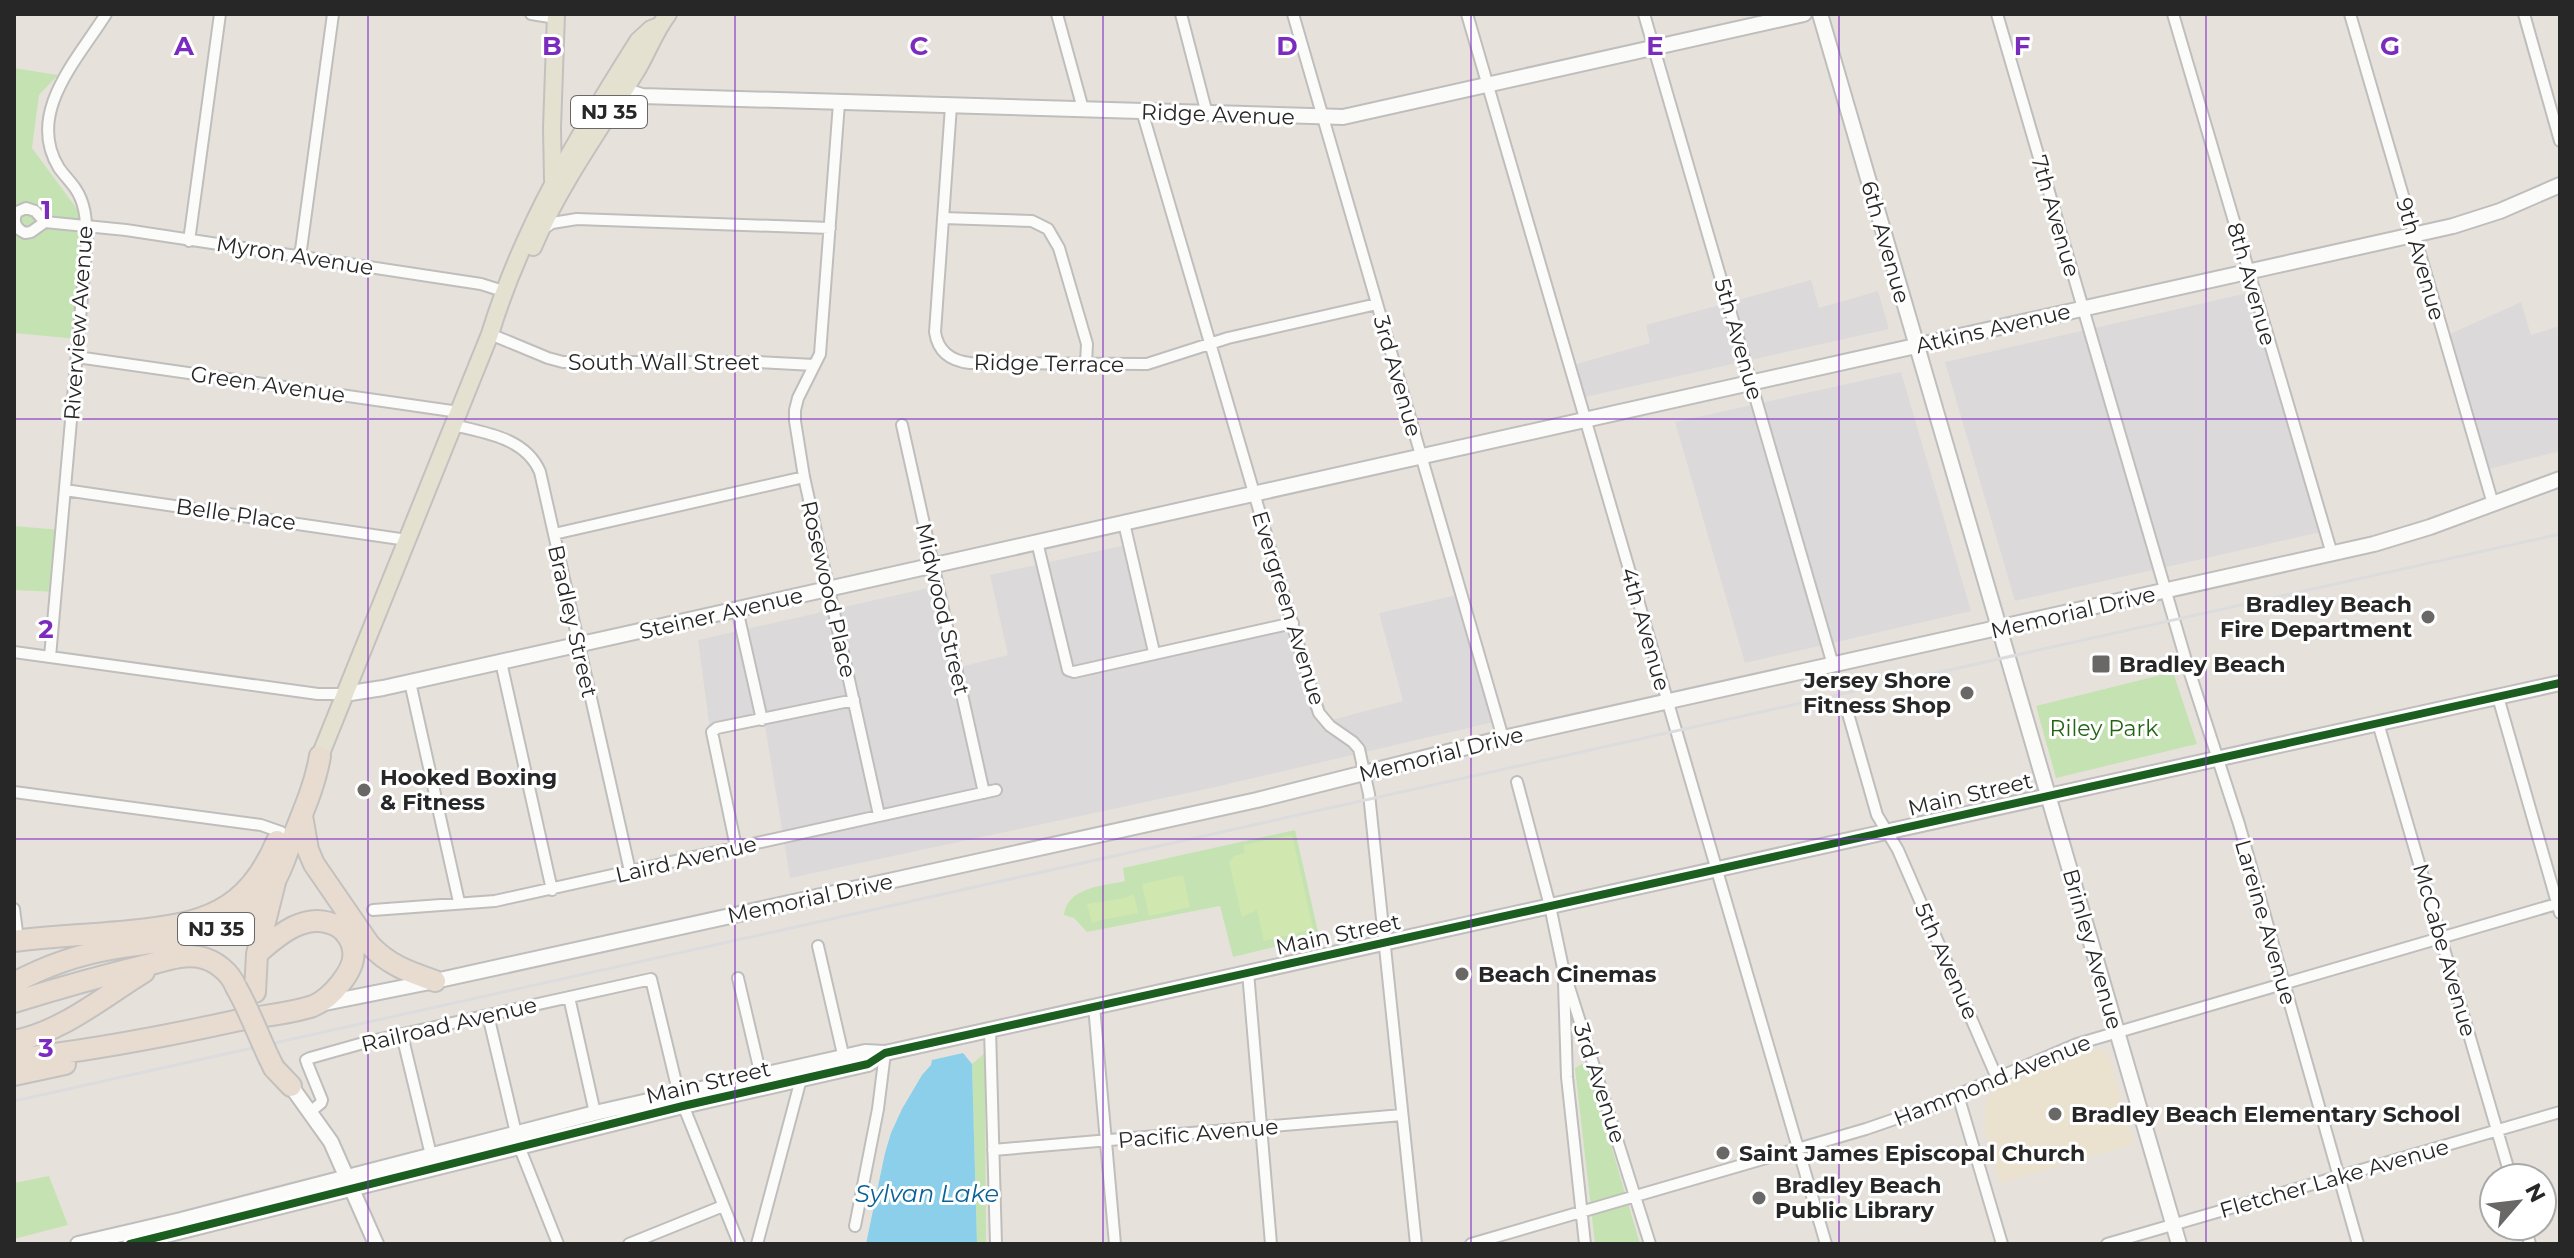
<svg xmlns="http://www.w3.org/2000/svg" width="2574" height="1258" font-family="Montserrat,sans-serif">
<style>
.industrial{fill:#dcd9db}
.education{fill:#eae2cf}
.green{fill:#c5e3b2}
.pitch{fill:#d1e7b0}
.water{fill:#8ccfea}
.lines{fill:none;stroke-linecap:round;stroke-linejoin:round}
.street-casing{stroke:#bfbebd;stroke-width:14}
.secondary-casing{stroke:#bfbebd;stroke-width:18}
.primary-casing{stroke:#c3c1bf;stroke-width:20}
.highway-casing{stroke:#c3c1bf;stroke-width:24}
.street{stroke:#fbfbfa;stroke-width:10}
.secondary{stroke:#fbfbfa;stroke-width:14}
.primary{stroke:#e5e1d1;stroke-width:16}
.highway{stroke:#e8dcd1;stroke-width:20}
.rail{stroke:#dcdbdd;stroke-width:3}
.highway-bridge-casing{stroke:#c3c1bf;stroke-width:24;stroke-linecap:butt}
.highway-bridge{stroke:#e8dcd1;stroke-width:20}
.cycleway-casing{stroke:#fff;stroke-width:13}
.cycleway{stroke:#1b5e20;stroke-width:8}
.grid{fill:none;stroke:#7b2cbf;stroke-width:2;stroke-opacity:0.55}
.poi-dot{fill:#6a6866;stroke:#fff;stroke-width:3}
.labels{text-anchor:middle;stroke-width:6;stroke-linejoin:round;paint-order:stroke}
.shield{fill:#fff;stroke:#686868;stroke-width:2}
.shield-label{font-size:20px;font-weight:bold;fill:#272727}
.street-label{font-size:22px;fill:#272727;stroke:#fff}
.poi-label{font-size:22px;font-weight:bold;fill:#272727;stroke:#fff;text-anchor:start}
.park-label{font-size:22px;fill:#246417;stroke:#fff}
.water-label{font-size:24px;font-style:italic;fill:#0a6298;stroke:#fff}
.grid-label{font-size:26px;text-anchor:middle;font-weight:bold;fill:#7b2cbf;stroke:#fff;stroke-width:6;stroke-linejoin:round;paint-order:stroke}
</style>
<rect width="100%" height="100%" fill="#e6e2db"/>
<path class="industrial" d="M1811 280 1819 308 1878 291 1889 329 1576 399 1566 367 1650 343 1646 325Z
M2252 292 2321 532 2015 601 1945 362Z
M2521 302 2531 335 2560 326V451L2481 471 2443 337Z
M1901 372 1971 611 1745 663 1675 422Z
M1130 544 1152 658 1289 630 1324 722 1403 701 1379 613 1457 595 1494 722 1211 788 790 878 764 720 710 731 698 640 937 586 956 668 1008 655 990 575Z"/>
<path class="education" d="M2101 1049 2109 1055 2134 1144 2000 1183 1985 1131V1106L1989 1096 1997 1087 2073 1055Z"/>
<path class="green" d="M14 68 58 75 39 95 32 148 86 221 77 339 14 333Z
M14 526 61 530 55 592 14 590Z
M2173 672 2197 744 2056 778 2036 706Z
M1295 830 1319 936 1233 957 1220 906 1087 932 1074 918 1064 915C1067 887 1103 886 1125 881L1123 868Z
M985 1053 986 1244H977L972 1064Z
M1582 1064 1588 1067 1640 1244H1595L1575 1068Z
M49 1176 68 1225 14 1239V1183Z"/>
<path class="pitch" d="M1292 835 1313 929 1264 941 1257 910 1242 917 1229 862 1234 856 1245 853 1243 845Z
M1183 875 1190 907 1149 916 1142 884Z
M1134 894 1138 913 1101 920 1092 923 1087 904 1125 898Z"/>
<path class="water" d="M963 1053 972 1064 977 1244H866L885 1153 891 1133 902 1109 922 1075 931 1065 932 1060Z"/>
<g class="lines">
<g class="street-casing">
<path id="street" d="M531 14 556 18
M1057 14 1083 109
M1181 14 1207 114
M1293 14 1503 738
M1467 14 1826 1244
M1644 14 1833 665
M1997 14 2187 664 2239 824 2358 1244
M2173 14 2332 554
M2350 14 2493 504
M2524 14 2560 141
M839 103 820 354 798 398 795 410V421L804 477 879 815
M951 106 935 332C938 352 951 361 970 363L1147 364 1228 338 1377 304
M1142 111 1315 701 1319 713 1330 726 1353 742 1359 749 1369 794 1416 1244
M26 208 35 211 45 222 31 232 25 233C16 229 12 221 17 212Z
M943 218 1032 221 1048 229 1059 248 1087 344 1086 363
M45 222 126 230 481 284 503 291
M543 229 552 223 577 219 830 228
M189 241 220 14
M300 257 333 14
M490 334 548 358 563 362H759L814 365
M77 357 459 412
M453 425C486 433 526 438 540 472L630 871
M902 425 984 793
M65 490 407 540
M1124 523 1154 652
M554 534 804 477
M1037 542 1068 670 1074 672 1293 623
M737 609 762 720
M14 652 318 694H344
M50 657 87 240C86 221 86 204 75 188 70 181 64 175 59 168 25 113 78 59 106 14
M501 662 552 890
M410 682 459 902
M2498 697 2560 913
M1847 710 1877 815 1898 850 1997 1078
M2378 723 2511 1178
M1517 782 1550 906 1563 968 1650 1244
M14 792 261 825 281 832
M736 847 712 732 717 728 854 700
M14 909 18 940
M373 910 495 901 996 790
M818 946 845 1063
M1248 972 1271 1244
M738 978 761 1076
M1564 983 1567 1077 1585 1244
M569 997 595 1113
M1094 1006 1115 1244
M488 1015 519 1146 558 1244
M990 1029 996 1244
M402 1035 431 1155
M1958 1095 2002 1244
M310 1112 321 1103 322 1100 307 1063 306 1060 310 1058 367 1042 651 979 679 1095 739 1244
M993 1150 1402 1115
M855 1226 878 1109 885 1053
M2525 1226 2530 1244
M629 1244 723 1206
M757 1244 801 1079
M1471 1244 1866 1129 1924 1109 2077 1044 2560 903
M2107 1244 2560 1112"/>
</g>
<g class="secondary-casing">
<path id="secondary" d="M1820 14 2179 1244
M623 90 642 96 1343 117 1804 14
M344 694 383 688 626 634 2453 226 2500 211 2560 185
M320 1004 435 981 1257 800 1503 738 2374 544 2430 527 2560 479
M291 1086 331 1142 376 1244
M78 1244 181 1220 595 1113 843 1057 865 1052 885 1053 2560 683
M130 1244 683 1106 868 1064 885 1053"/>
</g>
<g class="primary-casing">
<path id="primary" d="M553 180 552 128 556 14
M533 247C559 186 600 129 635 73 647 54 654 32 668 14
M320 756 490 334C523 226 578 136 638 41L651 29 659 26"/>
</g>
<g class="highway-casing">
<path id="highway" d="M302 816 308 850 314 864 369 944C388 965 409 972 435 981
M14 941C53 936 92 935 130 931 203 924 246 913 277 841
M14 983C47 965 80 954 117 948 179 937 234 942 274 882 282 870 286 855 291 842 302 814 315 786 320 756
M255 992 257 954 275 882
M14 1002C59 988 105 975 151 964 167 960 183 954 199 957 215 960 230 972 236 987
M14 1041C62 1032 103 997 144 972
M14 1059C88 1051 162 1037 235 1021 260 1016 289 1014 313 1006 330 999 357 970 353 950 352 941 346 931 337 926 307 910 278 935 257 954
M274 1068 291 1086
M14 1075 65 1064"/>
</g>
<use href="#street" class="street"/>
<use href="#secondary" class="secondary"/>
<use href="#primary" class="primary"/>
<use href="#highway" class="highway"/>
<path class="rail" d="M14 1101 2560 534"/>
<g class="highway-bridge-casing">
<path id="highway-bridge" d="M236 987C251 1013 260 1041 274 1068"/>
</g>
<use href="#highway-bridge" class="highway-bridge"/>
<g class="cycleway-casing">
<path id="cycleway" d="M130 1244 683 1106 868 1064 885 1053 2560 683"/>
</g>
<use href="#cycleway" class="cycleway"/>
</g>
<path class="grid" d="M368 14V1244M735 14V1244M1103 14V1244M1471 14V1244M1839 14V1244M2206 14V1244M14 419H2560M14 839H2560"/>
<g class="poi-dot">
<circle cx="2428" cy="617" r="8"/>
<rect x="2091" y="654" width="20" height="20" rx="4"/>
<circle cx="1967" cy="693" r="8"/>
<circle cx="364" cy="790" r="8"/>
<circle cx="1462" cy="974" r="8"/>
<circle cx="2055" cy="1114" r="8"/>
<circle cx="1723" cy="1153" r="8"/>
<circle cx="1759" cy="1198" r="8"/>
</g>
<g class="labels">
<g class="shield">
<rect x="571" y="96" width="76" height="32" rx="6"/>
<rect x="178" y="913" width="76" height="32" rx="6"/>
</g>
<g class="shield-label">
<text x="609" y="119">NJ 35</text>
<text x="216" y="936">NJ 35</text>
</g>
<g class="street-label">
<text transform="translate(1218 114) rotate(2)" y="8">Ridge Avenue</text>
<text transform="translate(2056 216) rotate(74)" y="8">7th Avenue</text>
<text transform="translate(1886 242) rotate(74)" y="8">6th Avenue</text>
<text transform="translate(295 255) rotate(9)" y="8">Myron Avenue</text>
<text transform="translate(2421 259) rotate(74)" y="8">9th Avenue</text>
<text transform="translate(2252 284) rotate(74)" y="8">8th Avenue</text>
<text transform="translate(78 323) rotate(-86)" y="8">Riverview Avenue</text>
<text transform="translate(1993 328) rotate(-13)" y="8">Atkins Avenue</text>
<text transform="translate(1739 339) rotate(74)" y="8">5th Avenue</text>
<text x="664" y="370">South Wall Street</text>
<text transform="translate(1049 363) rotate(1)" y="8">Ridge Terrace</text>
<text transform="translate(1398 376) rotate(74)" y="8">3rd Avenue</text>
<text transform="translate(268 384) rotate(8)" y="8">Green Avenue</text>
<text transform="translate(236 514) rotate(8)" y="8">Belle Place</text>
<text transform="translate(829 589) rotate(77)" y="8">Rosewood Place</text>
<text transform="translate(1289 608) rotate(73)" y="8">Evergreen Avenue</text>
<text transform="translate(943 609) rotate(77)" y="8">Midwood Street</text>
<text transform="translate(2073 612) rotate(-13)" y="8">Memorial Drive</text>
<text transform="translate(721 613) rotate(-13)" y="8">Steiner Avenue</text>
<text transform="translate(573 621) rotate(77)" y="8">Bradley Street</text>
<text transform="translate(1646 629) rotate(74)" y="8">4th Avenue</text>
<text transform="translate(1441 754) rotate(-14)" y="8">Memorial Drive</text>
<text transform="translate(1970 794) rotate(-13)" y="8">Main Street</text>
<text transform="translate(686 859) rotate(-13)" y="8">Laird Avenue</text>
<text transform="translate(810 898) rotate(-12)" y="8">Memorial Drive</text>
<text transform="translate(2266 922) rotate(74)" y="8">Lareine Avenue</text>
<text transform="translate(1338 934) rotate(-12)" y="8">Main Street</text>
<text transform="translate(2093 949) rotate(74)" y="8">Brinley Avenue</text>
<text transform="translate(2445 950) rotate(74)" y="8">McCabe Avenue</text>
<text transform="translate(1947 961) rotate(66)" y="8">5th Avenue</text>
<text transform="translate(449 1024) rotate(-13)" y="8">Railroad Avenue</text>
<text transform="translate(1992 1080) rotate(-22)" y="8">Hammond Avenue</text>
<text transform="translate(708 1082) rotate(-13)" y="8">Main Street</text>
<text transform="translate(1600 1083) rotate(72)" y="8">3rd Avenue</text>
<text transform="translate(1198 1133) rotate(-5)" y="8">Pacific Avenue</text>
<text transform="translate(2334 1178) rotate(-16)" y="8">Fletcher Lake Avenue</text>
</g>
<g class="poi-label">
<text x="2412" y="612" text-anchor="end">Bradley Beach<tspan x="2412" dy="25">Fire Department</tspan></text>
<text x="2119" y="672">Bradley Beach</text>
<text x="1951" y="688" text-anchor="end">Jersey Shore<tspan x="1951" dy="25">Fitness Shop</tspan></text>
<text x="380" y="785">Hooked Boxing<tspan x="380" dy="25">&amp; Fitness</tspan></text>
<text x="1478" y="982">Beach Cinemas</text>
<text x="2071" y="1122">Bradley Beach Elementary School</text>
<text x="1739" y="1161">Saint James Episcopal Church</text>
<text x="1775" y="1193">Bradley Beach<tspan x="1775" dy="25">Public Library</tspan></text>
</g>
<g class="park-label">
<text x="2104" y="736">Riley Park</text>
</g>
<g class="water-label">
<text x="927" y="1202">Sylvan Lake</text>
</g>
</g>
<g class="grid-label">
<text x="184" y="55">A</text>
<text x="552" y="55">B</text>
<text x="919" y="55">C</text>
<text x="1287" y="55">D</text>
<text x="1655" y="55">E</text>
<text x="2022" y="55">F</text>
<text x="2390" y="55">G</text>
<text x="46" y="219">1</text>
<text x="46" y="638">2</text>
<text x="46" y="1057">3</text>
</g>
<rect width="2574" height="1258" fill="none" stroke="#272727" stroke-width="32"/>
<g transform="translate(2518 1202) rotate(62)"><circle r="38" fill="#ffffff" stroke="#a9a9a9" stroke-width="2"/>
<path d="M0-6L14 30L0 20L-14 30Z" fill="#6a6866"/>
<text y="-12" font-size="22" font-weight="bold" text-anchor="middle" fill="#272727">N</text>
</g>
</svg>
